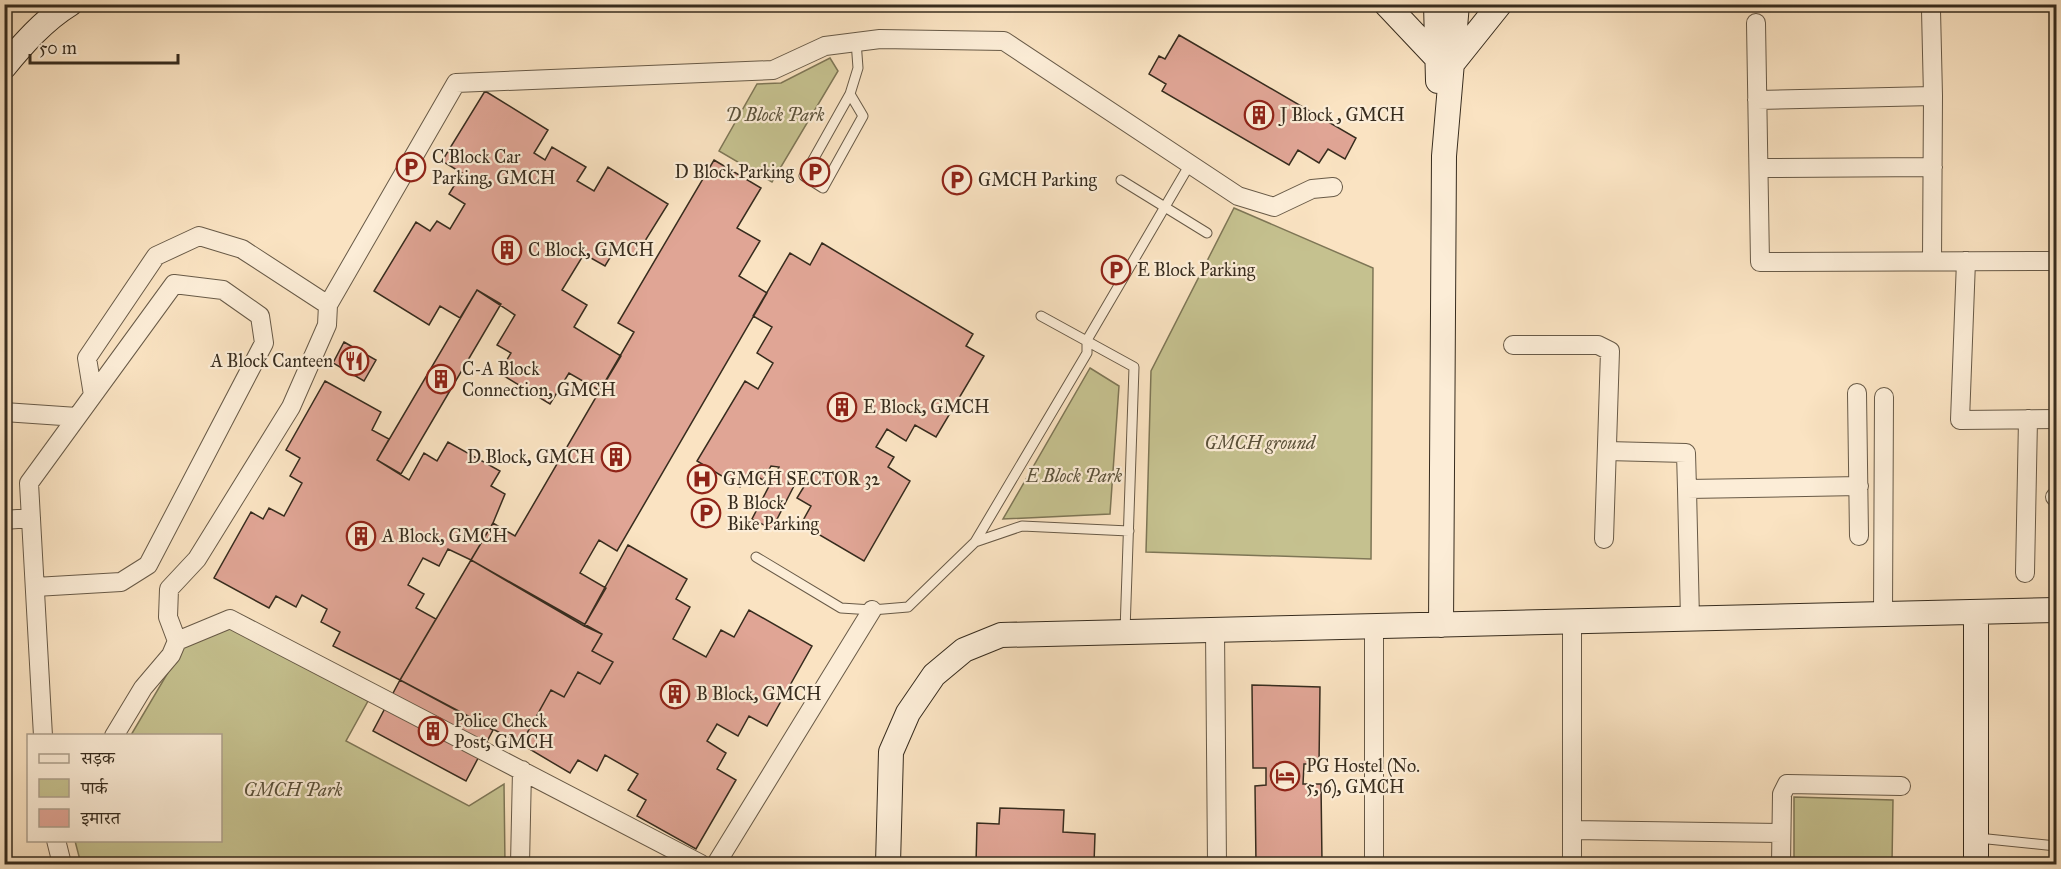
<svg xmlns="http://www.w3.org/2000/svg" width="2061" height="869" font-family="'IM FELL Great Primer','Noto Serif Devanagari',serif">
<style>
.green{fill:#c5c18f;stroke:#7e7656;stroke-width:1.5}
.building{fill:#e0a595;stroke:#372c1e;stroke-width:1.5}
.lines{fill:none;stroke-linecap:round;stroke-linejoin:round}
.lane-casing{stroke:#685a47;stroke-width:11}
.street-casing{stroke:#685a47;stroke-width:20}
.secondary-casing{stroke:#372c1e;stroke-width:26}
.lane{stroke:#fcedd7;stroke-width:9}
.street{stroke:#fcedd7;stroke-width:18}
.secondary{stroke:#fcedd7;stroke-width:24}
.labels{text-anchor:middle;stroke-width:4.5;stroke-linejoin:round;paint-order:stroke}
.park-label{font-size:18px;font-style:italic;fill:#5a513a;stroke:#fcedd7}
.poi-label{font-size:18px;fill:#372c1e;stroke:#fcedd7;text-anchor:start}
</style>
<rect width="100%" height="100%" fill="#fae3c2"/>
<filter id="stains"><feTurbulence type="fractalNoise" baseFrequency=".00333" numOctaves="4"/><feColorMatrix values="0 0 0 0 .2 0 0 0 0 .09 0 0 0 0 .02 0 0 0 .5 -.17"/></filter>
<radialGradient id="worn" r=".72"><stop offset=".6" stop-color="#630" stop-opacity="0"/><stop offset="1" stop-color="#630" stop-opacity=".3"/></radialGradient>
<path class="green" d="M830 58 838 71 772 182 719 151 757 84 781 83Z
M1234 208 1373 268 1371 559 1146 552 1151 371Z
M1090 368 1119 386 1110 514 1003 519Z
M231 628 368 701 346 741 469 806 504 784 505 864H81L75 841 220 840V736L131 735 183 647Z
M1794 797 1893 800 1892 864H1794Z"/>
<path class="building" d="M1179 35 1356 138 1345 159 1328 149 1319 163 1298 150 1289 165 1162 91 1166 84 1149 74 1159 56 1165 59Z
M485 91 548 130 534 153 545 160 552 147 586 167 577 181 594 191 608 167 668 204 635 257 617 246 605 266 584 254 562 290 587 305 574 327 621 356 600 391 569 373 550 404 499 373 511 353 497 345 515 315 477 290 460 318 440 306 429 325 374 291 416 222 430 231 437 221 450 229 465 204 449 194 462 173 442 161Z
M714 160 761 188 737 228 760 241 739 276 767 293 617 551 599 540 580 573 606 588 584 626 471 560 493 523 515 536 634 332 618 323Z
M822 243 973 334 966 346 984 356 936 437 915 425 906 441 887 429 876 447 894 457 888 467 910 481 864 561 801 524 811 506 797 498 808 480H797L772 529 752 519 779 467 771 466 763 480 749 472 740 487 697 461 745 381 758 389 773 363 757 353 772 327 753 316 790 253 810 265Z
M477 290 501 304 401 474 377 460Z
M344 342 376 360 364 381 333 363Z
M325 381 381 412 372 430 389 439 377 460 409 480 424 453 437 461 448 442 500 471 491 486 505 494 493 523 471 560 448 549 439 566 423 558 408 585 424 594 416 608 436 619 400 680 333 646 340 632 321 622 327 609 302 595 296 607 276 596 269 608 214 578 251 512 263 519 269 508 284 516 302 483 290 476 300 458 286 450Z
M628 545 687 579 676 599 690 607 673 639 706 657 721 630 734 637 749 610 812 646 767 726 749 716 738 736 717 724 707 741 726 753 717 769 736 780 696 849 637 816 646 800 628 790 638 774 605 755 597 771 578 760 570 773 521 744 551 690 564 697 578 672 600 684 613 662 592 651 602 634 584 626Z
M471 560 602 634 592 651 613 662 600 684 578 672 564 697 551 690 521 744 400 680Z
M400 680 493 730 466 781 373 731Z
M1252 685 1320 687 1319 764H1304L1303 784H1321L1322 863 1256 864 1255 786 1266 785V768H1253Z
M1000 808 1064 810 1063 832 1095 834 1094 864H976L977 823 999 824Z"/>
<g class="lines">
<g class="lane-casing">
<path id="lane" d="M850 94 863 116 823 188 804 176 850 94 858 68 856 41
M1121 180 1207 233
M1041 316 1134 367 1125 631
M975 542 1087 353V340L1190 164
M756 557 841 608 872 610 908 607 975 542 1022 526 1129 531
M1978 838 2056 846"/>
</g>
<g class="street-casing">
<path id="street" d="M1931 10 1933 96 1932 261
M1756 23 1760 262 2056 261
M1757 100 1933 96
M1759 168 1933 167
M1966 261 1960 420 2056 419
M1513 345H1598L1610 351 1604 539
M1857 393 1859 536
M93 395 87 358 156 256 199 236 242 249 328 305
M4 412 77 417
M1607 451 1686 453 1687 489
M2055 497H2056
M4 520 31 518
M2025 573 2028 419
M35 587 121 582 148 565 264 343 260 316 223 290 174 284 29 483 43 736
M1883 614 1884 397
M1690 619 1687 489 1859 486
M1572 622V864
M1215 630 1217 864
M177 641 168 617 169 589 197 559 291 407 327 325 328 305 456 83 773 70 825 46 880 39 1004 41 1238 196 1274 207 1312 189 1333 187
M114 736 143 688 171 655 177 641 230 619 701 864
M1572 830 1781 833
M56 840 62 864
M520 864 522 770
M716 864 872 610
M1374 864V626
M1781 864 1782 794 1787 784 1901 786"/>
</g>
<g class="secondary-casing">
<path id="secondary" d="M1386 4 1436 57
M1436 4 1438 81
M1452 64 1500 4
M4 67C23 44 44 20 70 4
M1441 625 1444 156 1457 4
M888 864 891 752 908 713 934 675 964 650 1001 635 2056 610
M1976 864V612"/>
</g>
<use href="#lane" class="lane"/>
<use href="#street" class="street"/>
<use href="#secondary" class="secondary"/>
</g>
<defs>
<g id="building-ring" transform="scale(1.5)"><circle r="9.5" fill="#fcedd7" stroke="#8f2418" stroke-width="1.5"/><path d="M-4-6H4V6H1V3H-1V6H-4ZM-2.5-4.3h1.7v1.8h-1.7ZM.8-4.3h1.7v1.8H.8ZM-2.5-1h1.7V.8h-1.7ZM.8-1h1.7V.8H.8Z" fill="#8f2418"/></g>
<g id="parking-ring" transform="scale(1.5)"><circle r="9.5" fill="#fcedd7" stroke="#8f2418" stroke-width="1.5"/><path d="M-3.5-5.5H1a3.5 3.5 0 0 1 0 7H-1V5.5H-3.5ZM-1-3.4V-.6H.8a1.4 1.4 0 0 0 0-2.8Z" fill="#8f2418"/></g>
<g id="restaurant-ring" transform="scale(1.5)"><circle r="9.5" fill="#fcedd7" stroke="#8f2418" stroke-width="1.5"/><path d="M-5-6h1v4h1v-4h1v4h1v-4h1v5L-1.5 .5V6h-2V.5L-5-1ZM5-6V6H3V1.5H1.5Q1.5-4 5-6Z" fill="#8f2418"/></g>
<g id="hospital-ring" transform="scale(1.5)"><circle r="9.5" fill="#fcedd7" stroke="#8f2418" stroke-width="1.5"/><path d="M-5-5h3v3.5h4V-5h3V5h-3V1.5h-4V5h-3Z" fill="#8f2418"/></g>
<g id="hotel-ring" transform="scale(1.5)"><circle r="9.5" fill="#fcedd7" stroke="#8f2418" stroke-width="1.5"/><path d="M-6-4.5h1.5V1H6V5H4.5V3h-9V5H-6ZM-4 0a1.8 1.8 0 1 1 3.6 0ZM.5 0V-2.5h3Q6-2.5 6 0Z" fill="#8f2418"/></g>
</defs>
<g fill-rule="evenodd">
<use href="#building-ring" x="1259" y="115"/>
<use href="#parking-ring" x="411" y="167"/>
<use href="#parking-ring" x="815" y="172"/>
<use href="#parking-ring" x="957" y="180"/>
<use href="#building-ring" x="507" y="250"/>
<use href="#parking-ring" x="1116" y="270"/>
<use href="#restaurant-ring" x="354" y="361"/>
<use href="#building-ring" x="441" y="379"/>
<use href="#building-ring" x="842" y="407"/>
<use href="#building-ring" x="616" y="457"/>
<use href="#hospital-ring" x="702" y="479"/>
<use href="#parking-ring" x="706" y="513"/>
<use href="#building-ring" x="361" y="536"/>
<use href="#building-ring" x="675" y="694"/>
<use href="#building-ring" x="433" y="731"/>
<use href="#hotel-ring" x="1285" y="776"/>
</g>
<g class="labels">
<g class="park-label">
<text x="775" y="121">D Block Park</text>
<text x="1260" y="449">GMCH ground</text>
<text x="1074" y="482">E Block Park</text>
<text x="293" y="796">GMCH Park</text>
</g>
<g class="poi-label">
<text x="1280" y="121">J Block , GMCH</text>
<text x="432" y="163">C Block Car<tspan x="432" dy="21">Parking, GMCH</tspan></text>
<text x="794" y="178" text-anchor="end">D Block Parking</text>
<text x="978" y="186">GMCH Parking</text>
<text x="528" y="256">C Block, GMCH</text>
<text x="1137" y="276">E Block Parking</text>
<text x="333" y="367" text-anchor="end">A Block Canteen</text>
<text x="462" y="375">C-A Block<tspan x="462" dy="21">Connection, GMCH</tspan></text>
<text x="863" y="413">E Block, GMCH</text>
<text x="595" y="463" text-anchor="end">D Block, GMCH</text>
<text x="723" y="485">GMCH SECTOR 32</text>
<text x="727" y="509">B Block<tspan x="727" dy="21">Bike Parking</tspan></text>
<text x="382" y="542">A Block, GMCH</text>
<text x="696" y="700">B Block, GMCH</text>
<text x="454" y="727">Police Check<tspan x="454" dy="21">Post, GMCH</tspan></text>
<text x="1306" y="772">PG Hostel (No.<tspan x="1306" dy="21">5, 6), GMCH</tspan></text>
</g>
</g>
<rect width="2061" height="869" fill="none" stroke="#fae3c2" stroke-width="24"/>
<rect x="6" y="6" width="2049" height="857" fill="none" stroke="#372c1e" stroke-width="3"/>
<rect x="12" y="12" width="2037" height="845" fill="none" stroke="#372c1e" stroke-width="1.5"/>
<rect x="27" y="734" width="195" height="108" fill="#fcedd7" stroke="#ada08d" stroke-width="1.5"/>
<rect x="39" y="754" width="30" height="9" fill="#fcedd7" stroke="#ada08d" stroke-width="1.5"/>
<text x="81" y="764" font-size="18" fill="#372c1e">सड़क</text>
<rect x="39" y="779" width="30" height="18" fill="#c5c18f" stroke="#ada08d" stroke-width="1.5"/>
<text x="81" y="794" font-size="18" fill="#372c1e">पार्क</text>
<rect x="39" y="809" width="30" height="18" fill="#e0a595" stroke="#ada08d" stroke-width="1.5"/>
<text x="81" y="824" font-size="18" fill="#372c1e">इमारत</text>
<path d="M30 54v9h148v-9" fill="none" stroke="#372c1e" stroke-width="3"/>
<text x="39" y="54" font-size="18" fill="#372c1e" stroke="#fcedd7" stroke-width="4.5" paint-order="stroke">50 m</text>
<rect width="100%" height="100%" filter="url(#stains)"/>
<rect width="100%" height="100%" fill="url(#worn)"/>
</svg>
